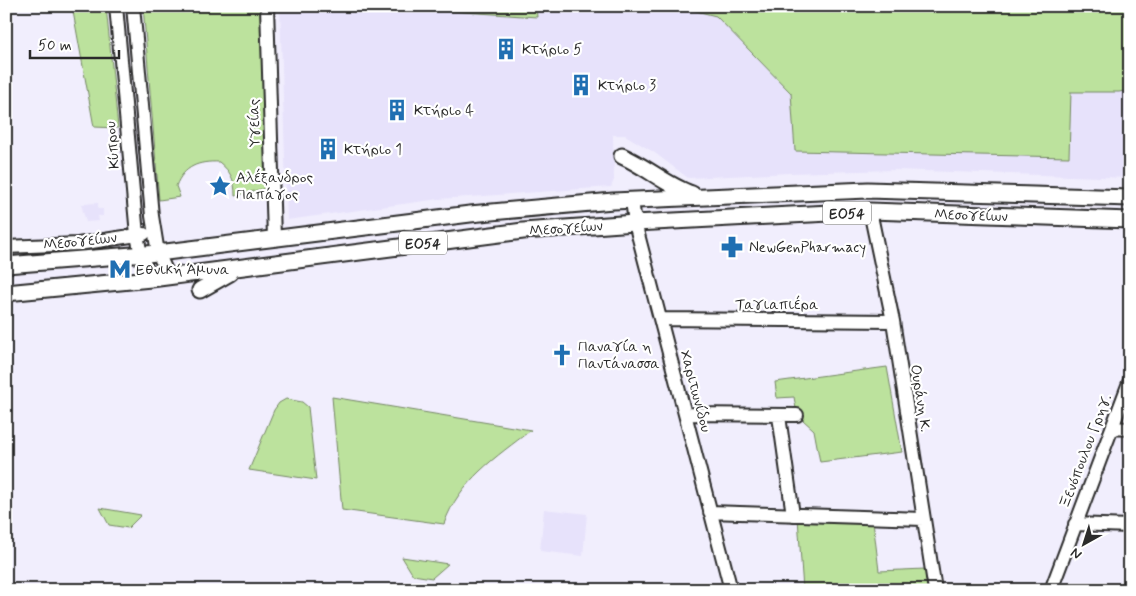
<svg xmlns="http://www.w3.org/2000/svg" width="1136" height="596" font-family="Mynerve,sans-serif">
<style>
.built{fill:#e7e2fb}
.green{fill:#bce29d;stroke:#748664}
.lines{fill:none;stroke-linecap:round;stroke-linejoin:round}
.minor-casing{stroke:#2b2b2b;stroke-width:16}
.major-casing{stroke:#2b2b2b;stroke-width:19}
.minor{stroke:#fff;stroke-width:12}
.major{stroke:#fff;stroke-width:15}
.labels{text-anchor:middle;stroke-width:4.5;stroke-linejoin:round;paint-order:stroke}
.shield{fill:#fff;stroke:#6b6b6b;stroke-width:1}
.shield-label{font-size:14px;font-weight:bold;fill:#2b2b2b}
.poi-label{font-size:15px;fill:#2b2b2b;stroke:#fff;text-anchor:start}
.street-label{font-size:15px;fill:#2b2b2b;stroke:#fff}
</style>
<rect width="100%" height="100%" fill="#f1eefd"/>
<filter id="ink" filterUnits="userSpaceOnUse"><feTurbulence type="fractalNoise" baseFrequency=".02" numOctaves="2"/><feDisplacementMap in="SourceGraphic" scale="10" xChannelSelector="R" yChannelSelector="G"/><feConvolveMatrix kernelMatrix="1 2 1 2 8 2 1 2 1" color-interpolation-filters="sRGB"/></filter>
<g filter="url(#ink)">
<path class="built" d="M280 6H1130V178L895 170 789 173 688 178 655 153 625 135H613L614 180 611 187 439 199 287 220Z
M98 203V209H103V216H98L99 221 86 222 81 204Z
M544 509 587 514 583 556 540 551Z"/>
<path class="green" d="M72 6H106L118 128 94 127Z
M143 6H260L266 188 235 196C235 180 231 172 219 162 199 161 184 166 176 186L180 197 159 200Z
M434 6H536L537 17 435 10Z
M676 6H1130V90L1119 92H1071L1069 157 795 151 791 93 716 16Z
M887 367 902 452 820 462 814 430 803 420H798L794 397 777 398 775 382Z
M332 397 531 430C496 457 459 481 444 524L342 510Z
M286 399 302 402 308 407 316 480 249 470 274 410 279 403Z
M100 508 141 515 128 528 109 525Z
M798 518 873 521 879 571 925 569 927 590H803Z
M402 557 448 564 432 578 413 575Z"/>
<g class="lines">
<g class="minor-casing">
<path id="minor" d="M116 6 137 235 141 255 151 279
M133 6 152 216 158 253 169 277
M267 6 274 238
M632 200 635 223 731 590
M870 211 893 321 935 590
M6 247 78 244 144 234
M660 319 893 321
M685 414 797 415
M779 416 793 515
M1112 428 1130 429
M710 512 923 519
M1075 524 1130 526
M1051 590 1130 380"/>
</g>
<g class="major-casing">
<path id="major" d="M622 156C647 167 667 186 692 194
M6 265 158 253 470 214 613 201 868 190 1130 198
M200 290 230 273
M6 293 151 279 523 231 635 223 870 211 1130 220"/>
</g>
<use href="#minor" class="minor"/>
<use href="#major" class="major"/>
</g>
</g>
<defs>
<g id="building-bare" transform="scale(1.725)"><path d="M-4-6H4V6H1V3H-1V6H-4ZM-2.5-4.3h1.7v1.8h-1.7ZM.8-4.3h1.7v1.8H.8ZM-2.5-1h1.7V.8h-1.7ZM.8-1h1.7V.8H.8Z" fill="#1f6fb2" stroke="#fff" stroke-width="2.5" paint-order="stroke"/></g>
<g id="sight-bare" transform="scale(1.725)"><path d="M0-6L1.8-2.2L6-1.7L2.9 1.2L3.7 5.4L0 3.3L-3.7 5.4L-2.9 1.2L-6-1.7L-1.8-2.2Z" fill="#1f6fb2" stroke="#fff" stroke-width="2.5" paint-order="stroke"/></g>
<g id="pharmacy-bare" transform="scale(1.725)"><path d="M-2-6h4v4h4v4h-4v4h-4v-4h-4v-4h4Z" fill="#1f6fb2" stroke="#fff" stroke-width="2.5" paint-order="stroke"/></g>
<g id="metro-bare" transform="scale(1.725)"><path d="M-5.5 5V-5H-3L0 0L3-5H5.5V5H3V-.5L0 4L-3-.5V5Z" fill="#1f6fb2" stroke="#fff" stroke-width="2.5" paint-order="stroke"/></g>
<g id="church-bare" transform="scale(1.725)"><path d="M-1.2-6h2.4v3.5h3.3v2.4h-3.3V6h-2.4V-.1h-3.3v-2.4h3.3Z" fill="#1f6fb2" stroke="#fff" stroke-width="2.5" paint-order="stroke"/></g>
</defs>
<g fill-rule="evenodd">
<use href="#building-bare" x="506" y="49"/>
<use href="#building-bare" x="581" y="85"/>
<use href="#building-bare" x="397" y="110"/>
<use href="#building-bare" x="328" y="149"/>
<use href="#sight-bare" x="220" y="186"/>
<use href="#pharmacy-bare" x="732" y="247"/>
<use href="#metro-bare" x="120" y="269"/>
<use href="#church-bare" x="562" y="355"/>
</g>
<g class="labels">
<g class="shield">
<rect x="823" y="201.5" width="48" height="23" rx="4"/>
<rect x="399" y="231.5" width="48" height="23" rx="4"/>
</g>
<g class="shield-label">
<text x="847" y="218">ΕΟ54</text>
<text x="423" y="248">ΕΟ54</text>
</g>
<g class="poi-label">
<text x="522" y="54">Κτήριο 5</text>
<text x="598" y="90">Κτήριο 3</text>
<text x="414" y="115">Κτήριο 4</text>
<text x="344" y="154">Κτήριο 1</text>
<text x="236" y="182">Αλέξανδρος<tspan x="236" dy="17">Παπάγος</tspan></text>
<text x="749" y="252">NewGenPharmacy</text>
<text x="136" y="274">Εθνική Άμυνα</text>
<text x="578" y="351">Παναγία η<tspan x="578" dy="17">Παντάνασσα</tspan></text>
</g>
<g class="street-label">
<text transform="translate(254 123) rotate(-92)" y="5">Υγείας</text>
<text transform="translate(112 145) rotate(-95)" y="5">Κύπρου</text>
<text transform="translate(971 215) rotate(2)" y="5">Μεσογείων</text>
<text transform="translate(566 228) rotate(-4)" y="5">Μεσογείων</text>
<text transform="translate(80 241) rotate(-6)" y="5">Μεσογείων</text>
<text x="777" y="309">Ταγιαπιέρα</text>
<text transform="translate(696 391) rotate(75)" y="5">Χαριτωνίδου</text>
<text transform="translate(921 398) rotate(81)" y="5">Ουράνη Κ.</text>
<text transform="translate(1085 451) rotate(-69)" y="5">Ξενόπουλου Γρηγ.</text>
</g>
</g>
<rect width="1136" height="596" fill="none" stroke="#fff" stroke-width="25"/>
<rect x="12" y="12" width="1111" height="571" fill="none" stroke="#2b2b2b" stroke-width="2" filter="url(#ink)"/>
<g transform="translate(1084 544) rotate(219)" stroke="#ffffff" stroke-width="4" paint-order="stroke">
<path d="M0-4L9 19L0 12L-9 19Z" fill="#2b2b2b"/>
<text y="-8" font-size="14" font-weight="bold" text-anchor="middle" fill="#2b2b2b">N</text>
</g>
<path d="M30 50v8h89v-8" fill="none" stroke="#2b2b2b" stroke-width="2.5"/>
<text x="38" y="50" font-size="15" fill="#2b2b2b" stroke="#ffffff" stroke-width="4" paint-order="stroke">50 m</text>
</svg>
